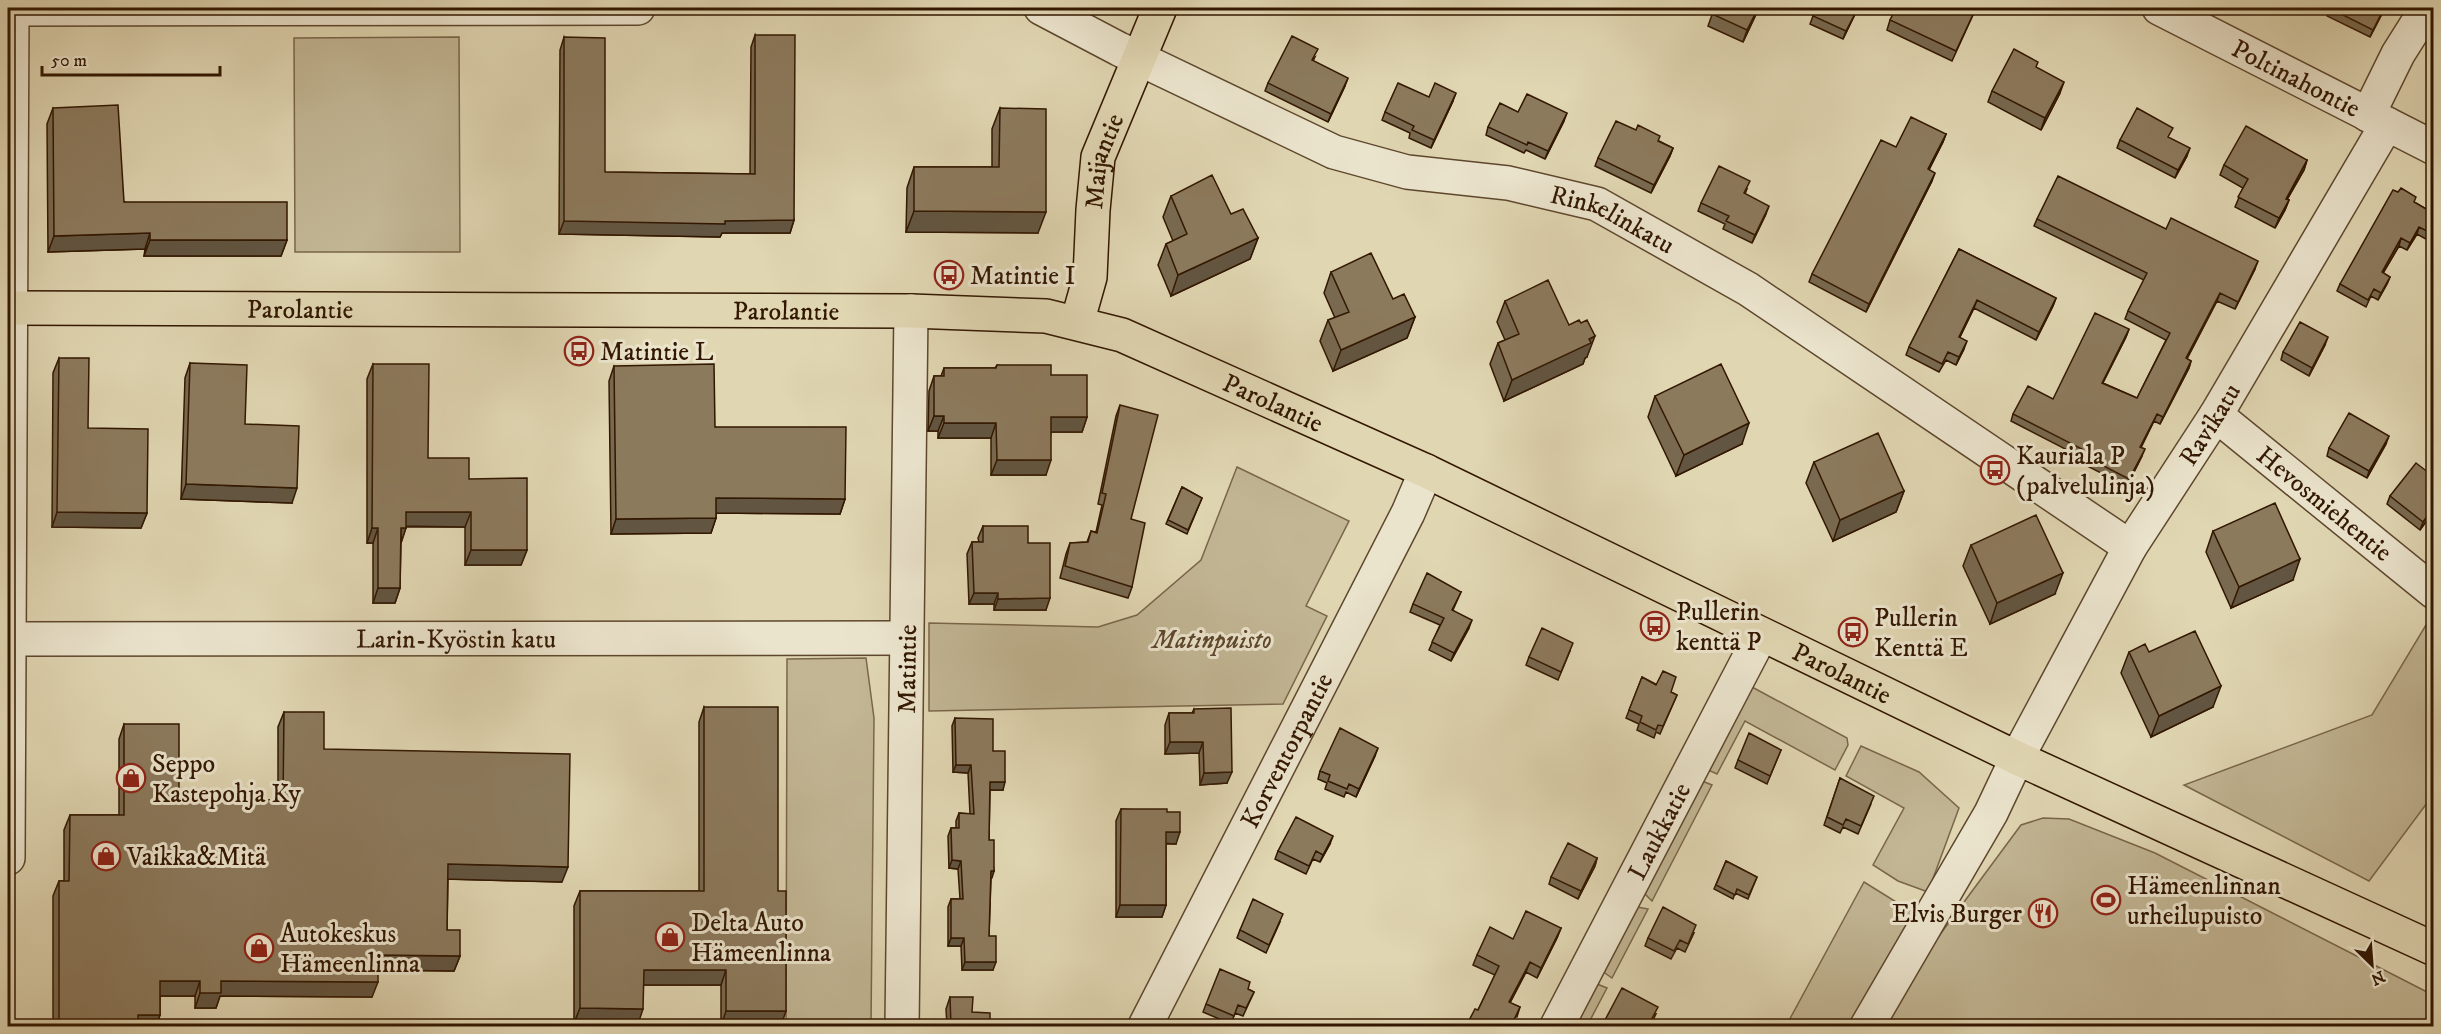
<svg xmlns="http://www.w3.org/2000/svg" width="2441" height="1034" font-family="'IM FELL DW Pica',serif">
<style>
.green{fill:#c2b694;stroke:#7a664a;stroke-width:1.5}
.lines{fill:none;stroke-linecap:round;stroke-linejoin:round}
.minor-casing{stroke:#5e472d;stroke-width:36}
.major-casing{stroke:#321701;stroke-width:36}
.minor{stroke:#ebe4cd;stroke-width:33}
.major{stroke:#e0d6b2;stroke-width:33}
.wall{fill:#786950;stroke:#321701;stroke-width:1.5}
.shaded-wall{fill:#625541;stroke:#321701;stroke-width:1.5}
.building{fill:#8c7a5d;stroke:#321701;stroke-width:1.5}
.labels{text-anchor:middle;stroke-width:6;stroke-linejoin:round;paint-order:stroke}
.street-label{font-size:26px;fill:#321701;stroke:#ebe4cd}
.poi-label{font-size:26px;fill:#321701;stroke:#ebe4cd;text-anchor:start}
.park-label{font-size:26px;font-style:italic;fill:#5d472d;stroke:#ebe4cd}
</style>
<rect width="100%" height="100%" fill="#e0d6b2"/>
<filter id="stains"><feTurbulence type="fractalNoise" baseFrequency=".00333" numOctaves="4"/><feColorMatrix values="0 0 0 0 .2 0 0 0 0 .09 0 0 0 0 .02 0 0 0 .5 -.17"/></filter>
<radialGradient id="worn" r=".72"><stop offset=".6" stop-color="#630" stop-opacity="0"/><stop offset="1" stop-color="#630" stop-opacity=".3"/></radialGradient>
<path class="green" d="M459 37 460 252H295L294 38Z
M1237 467 1349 521 1306 606 1327 616 1283 704 929 711V623L1098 627 1137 615 1201 560Z
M2432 615 2433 795 2369 881 2184 785 2372 715Z
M866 658 874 718 871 1026H786L787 659Z
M1752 687 1847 738 1848 745 1835 770 1745 721 1717 774 1708 770Z
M1861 746 1919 772 1959 808 1928 892 1898 881 1873 865 1904 808 1846 776Z
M1702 781 1712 785 1652 901 1644 893Z
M2043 818 2069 819 2155 853 2433 995V1026H1884L1930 948 2021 825Z
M1864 882 1914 913 1876 990 1854 1026H1786Z
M1632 906 1648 909 1612 978 1602 971Z
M1597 984 1607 988 1587 1026H1570Z"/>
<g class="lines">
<g class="minor-casing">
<g id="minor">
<path id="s1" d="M1041 8 1119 49 1334 152 1407 172 1508 183 1597 204 1748 289 2130 547"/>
<path id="s2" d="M2159 8 2434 148"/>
<path d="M8 9 638 8"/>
<path d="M2368 115 2398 54 2427 8"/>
<path id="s3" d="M2216 415 2434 592"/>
<path id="s4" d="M8 639 906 638"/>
<path d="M8 858 12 8"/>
<path id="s5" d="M902 1026 911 311"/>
<path id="s6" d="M1145 1026 1408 513 1426 471"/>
<path id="s7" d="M1557 1026 1761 635"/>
<path id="s8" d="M1867 1026 1991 813 2017 758 2130 547 2216 415 2387 124"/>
</g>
</g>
<g class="major-casing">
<g id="major">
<path id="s9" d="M8 308 911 311 1046 316 1122 335 1426 471 2017 758 2434 949"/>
<path id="s10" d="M1077 323 1090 277 1093 210 1098 157 1160 8"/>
</g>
</g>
<use href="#minor" class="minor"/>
<use href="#major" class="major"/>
</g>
<path class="wall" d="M1604 8H1620L1617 14Z
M1702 8H1759L1743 42 1708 26 1713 12Z
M1858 8 1843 39 1810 24 1813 16Z
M2272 8H2282L2279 12Z
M2330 8H2385L2370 37 2327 16Z
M1973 15 1952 61 1887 30 1890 20Z
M755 35 794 220 790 233H722L720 237 559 234 560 50 564 37 605 172 750 174 751 47Z
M1315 57 1313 61 1345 86 1328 122 1265 91 1268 83Z
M2036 67 2060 93 2041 130 1988 102 1992 91Z
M1429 97 1453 101 1431 148 1409 138 1410 133 1382 120 1385 112Z
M53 108 124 202 287 240 281 256H144L145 249 48 252 47 124Z
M1000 108 1038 233 906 232 907 188 914 167H992V129Z
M1518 112 1564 121 1545 159 1526 150 1524 153 1486 135 1488 127Z
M1946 134 1943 142 1929 170 1932 181 1866 312 1809 282 1812 274 1896 147Z
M2120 140 2187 156 2175 178 2117 148Z
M1659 141 1673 148 1670 156 1651 193 1595 166 1598 158Z
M2307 160 2304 170 2287 200H2289L2285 210 2275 228 2235 207 2243 188 2220 175 2224 165Z
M1747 189 1745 194 1766 214 1752 243 1723 229 1725 224 1698 211 1701 203Z
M1171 196 1231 214 1258 238 1250 259 1171 296 1158 265 1166 244 1173 241 1163 217Z
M2414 202 2433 213V243L2417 234 2407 250 2399 246 2383 273 2390 277 2387 284 2378 300 2371 296 2366 307 2337 291 2340 284Z
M2037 219 2166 229 2255 269 2235 309 2217 301 2187 359 2191 361 2189 368 2160 424 2154 421 2141 447 2142 456 2127 486 2077 461 2079 456 2011 421 2013 414 2053 399 2129 329 2126 337 2103 383 2137 398 2166 340 2125 319 2128 311 2144 280 2034 226Z
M1959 249 2056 298 2053 306 2036 340 1974 308 1960 337 1964 349 1956 365 1946 360 1939 372 1906 355 1909 347Z
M1331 272 1393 299 1415 317 1407 338 1333 371 1320 341 1328 320 1335 318 1324 293Z
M1505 301 1569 325 1581 323 1587 357 1585 358 1583 364 1504 401 1490 364 1498 343 1505 340 1497 322Z
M2325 345 2309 376 2281 360 2283 352Z
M59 358 88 428 147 513 141 528 52 527 53 373Z
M190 363 245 424 292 503 181 499 185 378Z
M373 364 428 458 469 479 527 550 521 565H465V527H406L401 543 400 588 395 603H373V543H367V379Z
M997 365 1051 375 1087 417 1082 432H1051L1046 475H991V438H938V431H928L929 391 934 376H941L944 368H995Z
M614 366 715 427 845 499 840 514 716 513V518L711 533 611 534 609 381Z
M1655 396 1742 444 1676 476 1648 417Z
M1120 405 1131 519 1132 587 1128 598 1060 578 1066 554 1070 543 1087 542 1091 531 1096 532 1102 505 1098 504 1116 416Z
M2386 444 2367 478 2327 456 2329 448Z
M1814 462 1904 491 1896 512 1833 541 1806 483Z
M2432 486 2433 512 2420 530 2387 504 2390 496Z
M1182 487 1202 498 1187 534 1166 524Z
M983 526 1028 543 1046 610H994V604H969L967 554 972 542H979L978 538Z
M2213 531 2293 580 2231 608 2206 552Z
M1971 545 2055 594 1990 624 1963 566Z
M1461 592 1453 610 1469 628 1451 661 1429 650 1440 625 1410 612 1413 604Z
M1570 651 1558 680 1526 665 1529 657Z
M2129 652H2149L2213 707 2151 737 2121 673Z
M1642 677 1677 695 1660 734 1656 732 1654 738 1637 730 1639 724 1626 718Z
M704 707 778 891 781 1026H721V985H643L638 1024 574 1023V906L580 891H699V722Z
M1194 709 1227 783 1200 785 1199 753 1165 754V725L1169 713H1192Z
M284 712 324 749 562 882 448 879 447 930 460 956 454 971 378 970 372 997 220 996 216 1008H195V996H160V1015L156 1026H53V896L59 881H64V830L70 815H119V739L124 724 179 799 278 800V727Z
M955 718 993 751 1003 790H990L989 840 994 871 991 878 989 936 993 970H962L961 946H948V907L951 899H960L958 869 949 868 948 836 951 828H956V821L959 813 970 814 968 773 953 772 952 726Z
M1781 750 1767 784 1735 768 1738 760Z
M1375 756 1356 797 1346 792 1344 797 1325 789 1327 783 1318 779 1320 771Z
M1840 778 1871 804 1858 834 1843 827 1840 833 1824 825Z
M1121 809 1167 812 1176 844H1166V905L1162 917H1116V821Z
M1330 844 1320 862 1313 859 1306 874 1275 859 1278 851Z
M1597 858 1595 866 1578 899 1549 884 1551 877Z
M1726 861 1757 877 1748 899 1735 893 1733 899 1714 889Z
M1280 922 1266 953 1237 938 1240 930Z
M1561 928 1557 938 1537 978 1526 972 1510 1003 1520 1007 1517 1017 1478 1010 1495 975 1473 965 1477 955 1513 939Z
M1694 933 1685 952 1677 948 1671 959 1645 946 1648 938Z
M1248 989 1254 992 1243 1016 1235 1013 1231 1024 1203 1012 1206 1004Z
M950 997 972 1012 990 1026H947L946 1009Z
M1656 1014 1650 1026H1603L1605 1020Z"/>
<path class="shaded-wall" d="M1758 8H1759L1743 42 1747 30Z
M1858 8 1843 39 1846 31Z
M2384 8H2385L2370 37 2373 30Z
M1348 78 1345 86 1328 122 1331 114Z
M2064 82 2060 93 2041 130 2045 118Z
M1456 93 1453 101 1431 148 1434 140Z
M1567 113 1564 121 1545 159 1548 151Z
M1946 134 1943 142 1925 177 1928 169Z
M1673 148 1670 156 1651 193 1654 185Z
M2190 148 2187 156 2175 178 2178 170Z
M2307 160 2304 170 2282 208 2286 199Z
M1935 173 1932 181 1866 312 1869 304Z
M2289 200 2285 210 2275 228 2279 218Z
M1769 206 1766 214 1752 243 1755 235Z
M914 211 1046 212 1038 233 906 232Z
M794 220 790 233H722L720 237 559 234 564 221Z
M2419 227 2417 234 2407 250 2410 243Z
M150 233 145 249 48 252 54 236Z
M1258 238 1250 259 1171 296 1178 275Z
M2401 238 2399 246 2379 280 2382 272Z
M150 240H287L281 256H144Z
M2258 261 2255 269 2235 309 2238 302Z
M2390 277 2387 284 2378 300 2381 293Z
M2220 293 2217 301 2183 366 2186 358Z
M2056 298 2053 306 2036 340 2039 332Z
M1977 300 1974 308 1956 345 1959 337Z
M1415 317 1407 338 1333 371 1341 350Z
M2129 329 2126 337 2099 390 2102 383Z
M1595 336 1587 357 1585 358 1583 364 1504 401 1512 380Z
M2328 337 2325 345 2309 376 2312 368Z
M1967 341 1964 349 1956 365 1959 357Z
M2191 361 2189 368 2160 424 2163 417Z
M2157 414 2154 421 2138 454 2140 447Z
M934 416H944L938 431H928Z
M1051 417H1087L1082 432H1046Z
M944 423H996L991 438H938Z
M1749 423 1742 444 1676 476 1684 455Z
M2389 436 2386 444 2367 478 2369 471Z
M2145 449 2142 456 2127 486 2129 479Z
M997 460H1051L1046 475H991Z
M186 484 297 488 292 503 181 499Z
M1904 491 1896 512 1833 541 1840 520Z
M716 498 845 499 840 514 711 513Z
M2433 508V512L2420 530 2423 522Z
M57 512 147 513 141 528 52 527Z
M406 512H471L465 527 401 526Z
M716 518 711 533 611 534 616 519Z
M372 528H378L373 543H367Z
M401 528H406L401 543Z
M471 550H527L521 565H465Z
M2300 559 2293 580 2231 608 2239 587Z
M2063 573 2055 594 1990 624 1997 603Z
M378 588H400L395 603H373Z
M974 593H998L994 604H969Z
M1050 598 1046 610H994L998 599Z
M1472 620 1469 628 1451 661 1454 653Z
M2221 686 2213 707 2151 737 2159 716Z
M1170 742H1203L1199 753 1165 754Z
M1378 748 1375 756 1356 797 1359 789Z
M956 765H971L968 773 953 772Z
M1232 772 1227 783 1200 785 1204 773Z
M990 782H1005L1003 790H988Z
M1166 832H1180L1176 844 1162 843Z
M1333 836 1330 844 1320 862 1323 855Z
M1597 858 1595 866 1578 899 1581 891Z
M952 860 961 861 958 869 949 868Z
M448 864 568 867 562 882 443 879Z
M991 871H994L992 878 988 879Z
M1120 905H1166L1162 917H1116Z
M1561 928 1557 938 1537 978 1541 968Z
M951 938H964L961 946H948Z
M378 955 460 956 454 971 373 970Z
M965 962H996L993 970H962Z
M1530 962 1526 972 1505 1012 1509 1002Z
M644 970H726L721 985H638Z
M160 981H200L195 996H155Z
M221 981 378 982 372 997 220 996 216 1008H195L200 993Z
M580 1008 643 1009 638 1024 574 1023Z
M726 1011H786L781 1026H721Z
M138 1015H160L156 1026H134Z"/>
<path class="building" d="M1715 8H1758L1747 30 1712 14Z
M1817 8H1858L1846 31 1813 16Z
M1896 8H1976L1956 51 1890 20Z
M2329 8H2384L2373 30Z
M755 35H795L794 220 725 221V224L564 221V37L605 38V172L755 174Z
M1292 36 1318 49 1312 60 1348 78 1331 114 1268 83Z
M2014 49 2038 62 2036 67 2064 82 2045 118 1992 91Z
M1398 83 1429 97 1435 83 1456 93 1434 140 1412 130 1414 126 1385 112Z
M1527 94 1567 113 1548 151 1528 142 1527 145 1488 127 1500 103 1518 112Z
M118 105 124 202H287V240H150V233L54 236 53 108Z
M1000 108 1046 109V212L914 211V167H999Z
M2137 108 2173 128 2168 137 2190 148 2178 170 2120 140Z
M1911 117 1946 134 1928 169 1935 173 1869 304 1812 274 1881 140 1896 147Z
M1616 121 1636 130 1638 125 1660 136 1658 141 1673 148 1654 185 1598 158Z
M2246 126 2307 160 2286 199 2289 200 2279 218 2238 197 2248 179 2224 165Z
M1719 166 1750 181 1744 193 1769 206 1755 235 1726 221 1729 216 1701 203Z
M1212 175 1231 214 1243 209 1258 238 1178 275 1166 244 1187 234 1171 196Z
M2058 176 2166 229 2171 218 2258 261 2238 302 2220 293 2186 358 2191 361 2163 417 2157 414 2140 447 2145 449 2129 479 2080 454 2082 449 2013 414 2028 386 2053 399 2095 313 2129 329 2102 383 2137 398 2170 333 2128 311 2147 273 2037 219Z
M2401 188 2416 197 2414 202 2433 213V234L2419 227 2410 243 2401 238 2382 272 2390 277 2381 293 2374 289 2368 300 2340 284 2393 190 2398 192Z
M1959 249 2056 298 2039 332 1977 300 1959 337 1967 341 1959 357 1948 352 1942 364 1909 347Z
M1371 253 1393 299 1404 294 1415 317 1341 350 1328 320 1349 312 1331 272Z
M1548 280 1569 325 1579 320 1581 323 1587 320 1595 336 1589 339 1591 343 1512 380 1498 343 1519 334 1505 301Z
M2300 322 2328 337 2312 368 2283 352Z
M59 358H89L88 428 148 429 147 513 57 512Z
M190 363 247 365 245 424 299 426 297 488 186 484Z
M373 364H429L428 458H469V479L527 478V550H471V512H406V528H401L400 588H378V528H372Z
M714 364 715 427H846L845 499 716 498V518L616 519 614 366Z
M1721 364 1749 423 1684 455 1655 396Z
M997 365H1051V375H1087V417H1051V460H997L996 423H944V416H934V376H944V368H996Z
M1120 405 1158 415 1131 519 1145 523 1132 587 1065 566 1070 543 1088 542 1091 531 1097 533 1106 494 1102 493Z
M2349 413 2389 436 2369 471 2329 448Z
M1878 433 1904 491 1840 520 1814 462Z
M2416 463 2433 476V480L2430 484 2433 487V508L2423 522 2390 496Z
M1182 487 1202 498 1188 530 1168 520Z
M2275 503 2300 559 2239 587 2213 531Z
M2036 515 2063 573 1997 603 1971 545Z
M983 526H1028V543H1050V598L998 599V593H974L972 542H983Z
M1427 573 1461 592 1452 610 1472 620 1454 653 1432 642 1444 618 1413 604Z
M1542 628 1573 643 1561 672 1529 657Z
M2195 631 2221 686 2159 716 2129 652 2145 644 2149 652Z
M1663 671 1676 677 1671 692 1677 695 1663 726 1658 725 1656 730 1640 722 1642 716 1629 710 1642 677 1656 685Z
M704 707H778V891H786V1011H726V970H644L643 1009 580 1008V891H704Z
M1231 708 1232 772 1204 773 1203 742H1170L1169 713H1194V709Z
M284 712H324V749L570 754 568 867 448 864 447 930H460V956L378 955V982L221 981V993H200V981H160V1015H138V1026H59V881H69L70 815H124V724H179V799L283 800Z
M955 718 993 719V751H1005V782H990L989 840H994V871H991L989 936H996V962H965L964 938H951V899H963L961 861 952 860 951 828H959V813L974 814 971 765H956Z
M1340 728 1378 748 1359 789 1349 784 1347 789 1328 781 1330 775 1320 771Z
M1749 733 1781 750 1770 776 1738 760Z
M1840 778 1874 796 1861 826 1846 819 1843 825 1827 817Z
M1121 809H1167V812H1180V832H1166V905H1120Z
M1296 817 1333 836 1323 855 1316 851 1309 866 1278 851Z
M1568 843 1597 858 1581 891 1551 877Z
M1726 861 1757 877 1749 895 1737 889 1735 895 1716 885Z
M1253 899 1283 914 1269 945 1240 930Z
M1663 907 1696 925 1688 944 1680 940 1674 951 1648 938Z
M1526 911 1561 928 1541 968 1530 962 1509 1002 1520 1007 1512 1024 1517 1026H1466L1475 1009 1478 1010 1499 966 1477 955 1490 927 1513 939Z
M1220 969 1250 982 1248 989 1254 992 1246 1008 1238 1005 1234 1016 1206 1004Z
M1622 988 1658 1007 1648 1026H1644L1641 1025 1640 1026H1618L1605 1020Z
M950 997H973L972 1012 990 1013V1026H951Z"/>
<defs>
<g id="bus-ring" transform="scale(1.5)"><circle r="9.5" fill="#ebe4cd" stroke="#8f2418" stroke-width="1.5"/><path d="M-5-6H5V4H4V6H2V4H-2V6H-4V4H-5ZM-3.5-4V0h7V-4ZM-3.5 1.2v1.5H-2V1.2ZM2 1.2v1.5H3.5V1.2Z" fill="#8f2418"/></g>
<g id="shop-ring" transform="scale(1.5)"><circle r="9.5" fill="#ebe4cd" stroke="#8f2418" stroke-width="1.5"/><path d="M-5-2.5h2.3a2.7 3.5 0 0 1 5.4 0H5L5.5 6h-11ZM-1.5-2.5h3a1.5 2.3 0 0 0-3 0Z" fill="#8f2418"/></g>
<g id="stadium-ring" transform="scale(1.5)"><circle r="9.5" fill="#ebe4cd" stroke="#8f2418" stroke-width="1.5"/><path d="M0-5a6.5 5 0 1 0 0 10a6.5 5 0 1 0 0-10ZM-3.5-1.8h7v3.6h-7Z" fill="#8f2418"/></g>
<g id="restaurant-ring" transform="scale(1.5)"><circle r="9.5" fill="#ebe4cd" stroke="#8f2418" stroke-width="1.5"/><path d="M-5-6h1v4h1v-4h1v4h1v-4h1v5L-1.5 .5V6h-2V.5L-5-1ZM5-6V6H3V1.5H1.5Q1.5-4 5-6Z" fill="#8f2418"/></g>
</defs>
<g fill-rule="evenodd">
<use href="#bus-ring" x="949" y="275"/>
<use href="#bus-ring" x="579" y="351"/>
<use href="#bus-ring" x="1995" y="470"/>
<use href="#bus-ring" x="1655" y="626"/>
<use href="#bus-ring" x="1853" y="632"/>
<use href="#shop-ring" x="131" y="778"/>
<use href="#shop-ring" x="106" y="856"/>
<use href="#stadium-ring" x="2106" y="900"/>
<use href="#restaurant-ring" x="2043" y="913"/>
<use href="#shop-ring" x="670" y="937"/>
<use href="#shop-ring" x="259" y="948"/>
</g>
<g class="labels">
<g class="street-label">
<text dy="9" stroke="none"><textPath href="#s2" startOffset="154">Poltinahontie</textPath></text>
<text dy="9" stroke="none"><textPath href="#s10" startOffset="165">Maijantie</textPath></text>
<text dy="9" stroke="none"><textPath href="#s1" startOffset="615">Rinkelinkatu</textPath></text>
<text dy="9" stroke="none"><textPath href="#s9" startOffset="292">Parolantie</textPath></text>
<text dy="9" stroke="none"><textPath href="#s9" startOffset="778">Parolantie</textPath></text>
<text dy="9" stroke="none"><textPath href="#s9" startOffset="1282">Parolantie</textPath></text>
<text dy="9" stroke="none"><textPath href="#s8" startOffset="693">Ravikatu</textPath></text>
<text dy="9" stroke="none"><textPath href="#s3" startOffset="140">Hevosmiehentie</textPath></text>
<text dy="9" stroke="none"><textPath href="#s4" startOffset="448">Larin-Kyöstin katu</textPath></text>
<text dy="9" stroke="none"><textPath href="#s5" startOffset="357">Matintie</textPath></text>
<text dy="9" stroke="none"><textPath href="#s9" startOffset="1912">Parolantie</textPath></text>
<text dy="9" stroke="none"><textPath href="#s6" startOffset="310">Korventorpantie</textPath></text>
<text dy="9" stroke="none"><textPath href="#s7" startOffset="220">Laukkatie</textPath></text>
</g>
<g class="poi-label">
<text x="970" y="284">Matintie I</text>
<text x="600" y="360">Matintie L</text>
<text x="2016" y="464">Kauriala P<tspan x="2016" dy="30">(palvelulinja)</tspan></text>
<text x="1676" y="620">Pullerin<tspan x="1676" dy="30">kenttä P</tspan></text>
<text x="1874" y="626">Pullerin<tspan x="1874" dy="30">Kenttä E</tspan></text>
<text x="152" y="772">Seppo<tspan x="152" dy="30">Kastepohja Ky</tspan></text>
<text x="127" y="865">Vaikka&amp;Mitä</text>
<text x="2127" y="894">Hämeenlinnan<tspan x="2127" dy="30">urheilupuisto</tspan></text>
<text x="2022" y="922" text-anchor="end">Elvis Burger</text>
<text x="691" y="931">Delta Auto<tspan x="691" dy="30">Hämeenlinna</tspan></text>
<text x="280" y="942">Autokeskus<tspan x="280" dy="30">Hämeenlinna</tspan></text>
</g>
<g class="park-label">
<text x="1212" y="648">Matinpuisto</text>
</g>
</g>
<rect width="2441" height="1034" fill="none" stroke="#e0d6b2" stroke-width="30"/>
<rect x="9" y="9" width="2423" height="1016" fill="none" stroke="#321701" stroke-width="3"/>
<rect x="15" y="15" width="2411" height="1004" fill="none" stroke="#321701" stroke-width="1.5"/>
<g transform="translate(2372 965) rotate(155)" stroke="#ebe4cd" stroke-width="4.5" paint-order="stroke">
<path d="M0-4.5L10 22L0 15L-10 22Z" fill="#321701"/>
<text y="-9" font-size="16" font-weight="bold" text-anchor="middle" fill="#321701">N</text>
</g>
<path d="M42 66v9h178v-9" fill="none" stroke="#321701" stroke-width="3"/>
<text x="51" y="66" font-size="18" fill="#321701" stroke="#ebe4cd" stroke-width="4.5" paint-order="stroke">50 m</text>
<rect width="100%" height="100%" filter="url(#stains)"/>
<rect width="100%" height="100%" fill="url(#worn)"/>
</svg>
